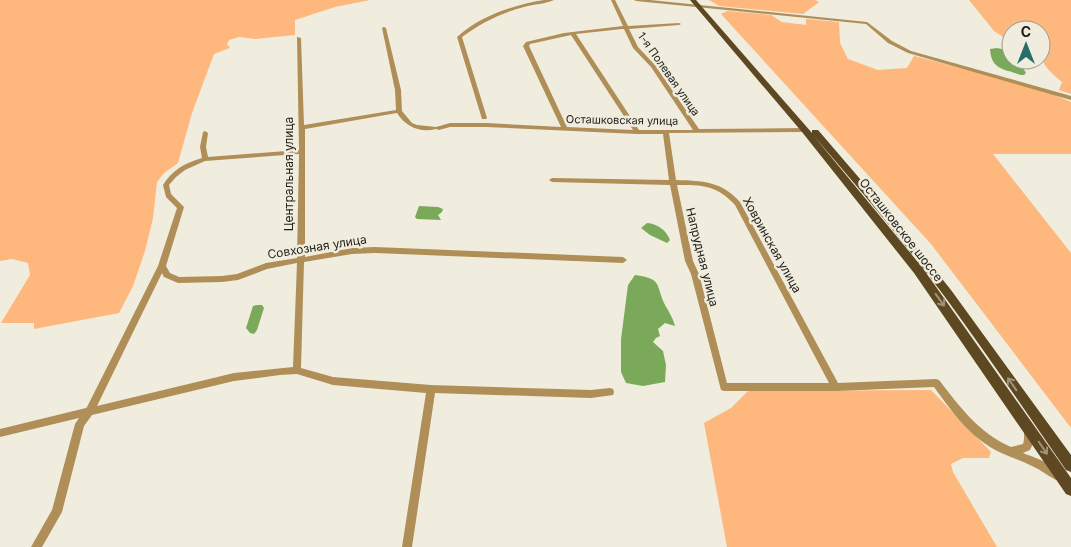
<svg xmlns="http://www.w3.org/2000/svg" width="1071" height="547" font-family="Inter,sans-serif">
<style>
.green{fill:#feb77c}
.water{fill:#7aaa59}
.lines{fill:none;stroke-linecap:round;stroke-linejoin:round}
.minor{fill:#af8e58;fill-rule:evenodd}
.major{fill:#5e4822;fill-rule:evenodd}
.oneway{stroke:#a09277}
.labels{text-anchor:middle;stroke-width:5;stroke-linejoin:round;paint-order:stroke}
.far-street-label{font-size:11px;fill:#1e1d17;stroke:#f0edde}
.street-label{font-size:12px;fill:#1e1d17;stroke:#f0edde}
</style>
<rect width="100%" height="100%" fill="#f0edde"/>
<path class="green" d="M0 0H370L335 7 295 20V35L255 39 239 37 229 40 227 44 230 48 214 54 192 113 178 163 164 173 157 182 153 218 145 251 133 286 119 313 34 329V323H1L30 275 28 263 12 259 0 261Z
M709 0H815L819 2 803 14 719 6Z
M969 0H1071V94L1059 90 1062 82C1038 62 1041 60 1041 30H1011V42L994 31Z
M727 11 771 15 782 22 806 25V19L839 22 840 43 848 59 878 70 907 68 914 56 1039 88 1071 102V154H993L1071 253V428L931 244 721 14Z
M931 390 991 452 989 458H963L951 464 953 472 997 547H727L704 423 731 408 748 391Z"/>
<path class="water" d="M997 48 1011 51V60H1018L1026 73 1024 75C1018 75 1014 72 1008 71 995 67 991 62 990 49Z
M419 206 438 207 443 209 442 212 438 215 441 220 417 219 415 217Z
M647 223C658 224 666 230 670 240L667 243 650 235 641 228Z
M635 275C663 279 655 284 665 305 669 312 673 318 675 326L665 323 658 329 660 336 656 338 653 342 663 351 666 365 665 382 643 386 626 383 621 372V339L628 285Z
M257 305H262L264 308 257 330 254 334 250 333 246 328 253 306Z"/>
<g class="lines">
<path class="minor" d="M544 0H554C546 4 534 4 524 7 501 13 481 23 462 37L487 118 486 119H482L457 37C480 16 513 5 544 0Z
M611 0H615L628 26 679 23 681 24 679 25 629 29 638 47 655 65 699 129 805 128 808 130 805 132 669 133 676 180C703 181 721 181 740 202L838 383 936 379 939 380C960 407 979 433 1011 447L1023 444C1025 438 1023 433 1025 428L1028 427 1031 428C1035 436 1034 443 1030 450L1023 453C1035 458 1054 463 1061 475L1059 478 1056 480C1048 476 1041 470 1032 466 1018 459 1003 455 990 447 966 432 950 409 934 387L836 391H724L721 390 691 274 685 261 670 185 552 182 549 180 552 178 669 180 663 134H637L486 127H450L439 130 436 129C420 133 406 127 397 113L305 129V257L352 248 375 247 623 257 627 260 623 263 375 253 352 254 304 262 301 368 333 377 431 385 591 390 610 388 613 389 614 392 613 395 591 398 435 393 412 547H402L426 393 333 385 297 374 280 375 234 381 92 415 84 426 62 512 42 547H31L52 510 75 424 79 418 0 437V429L86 408 87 407 158 266 177 208 166 197 163 185C172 170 185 163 202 158L200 147 203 132 205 131 208 133 206 147 208 157 299 150 297 37 301 38 304 125 396 110 395 90 382 28 384 27 386 28 401 90 402 111 412 123 417 125 436 127 450 123H486L561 127 523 46 526 42 564 33 623 26ZM622 29H624L633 48 651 67 693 130H639L576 34ZM571 35 633 130 567 127 529 46 530 44ZM299 154 297 258 266 263 237 274 222 276 179 277 170 273 166 266 184 207 171 194 169 185 176 177 185 170 205 161ZM677 185C702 185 717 185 735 205L829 383H727L699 274 693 261ZM297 263 293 367 234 373 97 406 162 273 164 277 178 283 222 282 238 280 267 269Z
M634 0H650L867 22 892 41 911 51 1071 96V100L908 53 888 43 866 24 636 1Z"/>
<path class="major" d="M690 0H696L812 133V130H818L891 215 951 290 1071 455V472L1066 470C1026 412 987 354 945 297 903 241 859 188 813 135L922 267 1071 478V496L1066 494 914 273 802 132Z"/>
</g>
<defs><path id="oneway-shaft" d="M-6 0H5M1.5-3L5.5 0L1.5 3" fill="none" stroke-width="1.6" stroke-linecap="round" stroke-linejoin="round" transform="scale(1.25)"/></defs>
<g class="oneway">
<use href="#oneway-shaft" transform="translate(940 300) rotate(54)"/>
<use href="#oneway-shaft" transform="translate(1012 384) rotate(-125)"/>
<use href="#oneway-shaft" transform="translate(1043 448) rotate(56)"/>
</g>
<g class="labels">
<g class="far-street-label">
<text transform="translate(669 74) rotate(55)" y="4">1-я Полевая улица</text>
<text transform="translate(622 120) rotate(1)" y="4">Осташковская улица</text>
</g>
<g class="street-label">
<text transform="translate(289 174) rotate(-90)" y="4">Центральная улица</text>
<text transform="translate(901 230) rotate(52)" y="4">Осташковское шоссе</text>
<text transform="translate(772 245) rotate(61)" y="4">Ховринская улица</text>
<text transform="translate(317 247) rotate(-9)" y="4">Совхозная улица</text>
<text transform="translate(702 257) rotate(76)" y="4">Напрудная улица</text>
</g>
</g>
<g transform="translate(1026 45)"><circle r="24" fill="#f0edde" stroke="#9c9a8e"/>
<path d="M0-4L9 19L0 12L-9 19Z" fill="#256f6a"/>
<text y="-8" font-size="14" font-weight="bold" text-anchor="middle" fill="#1e1d17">С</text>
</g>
</svg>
